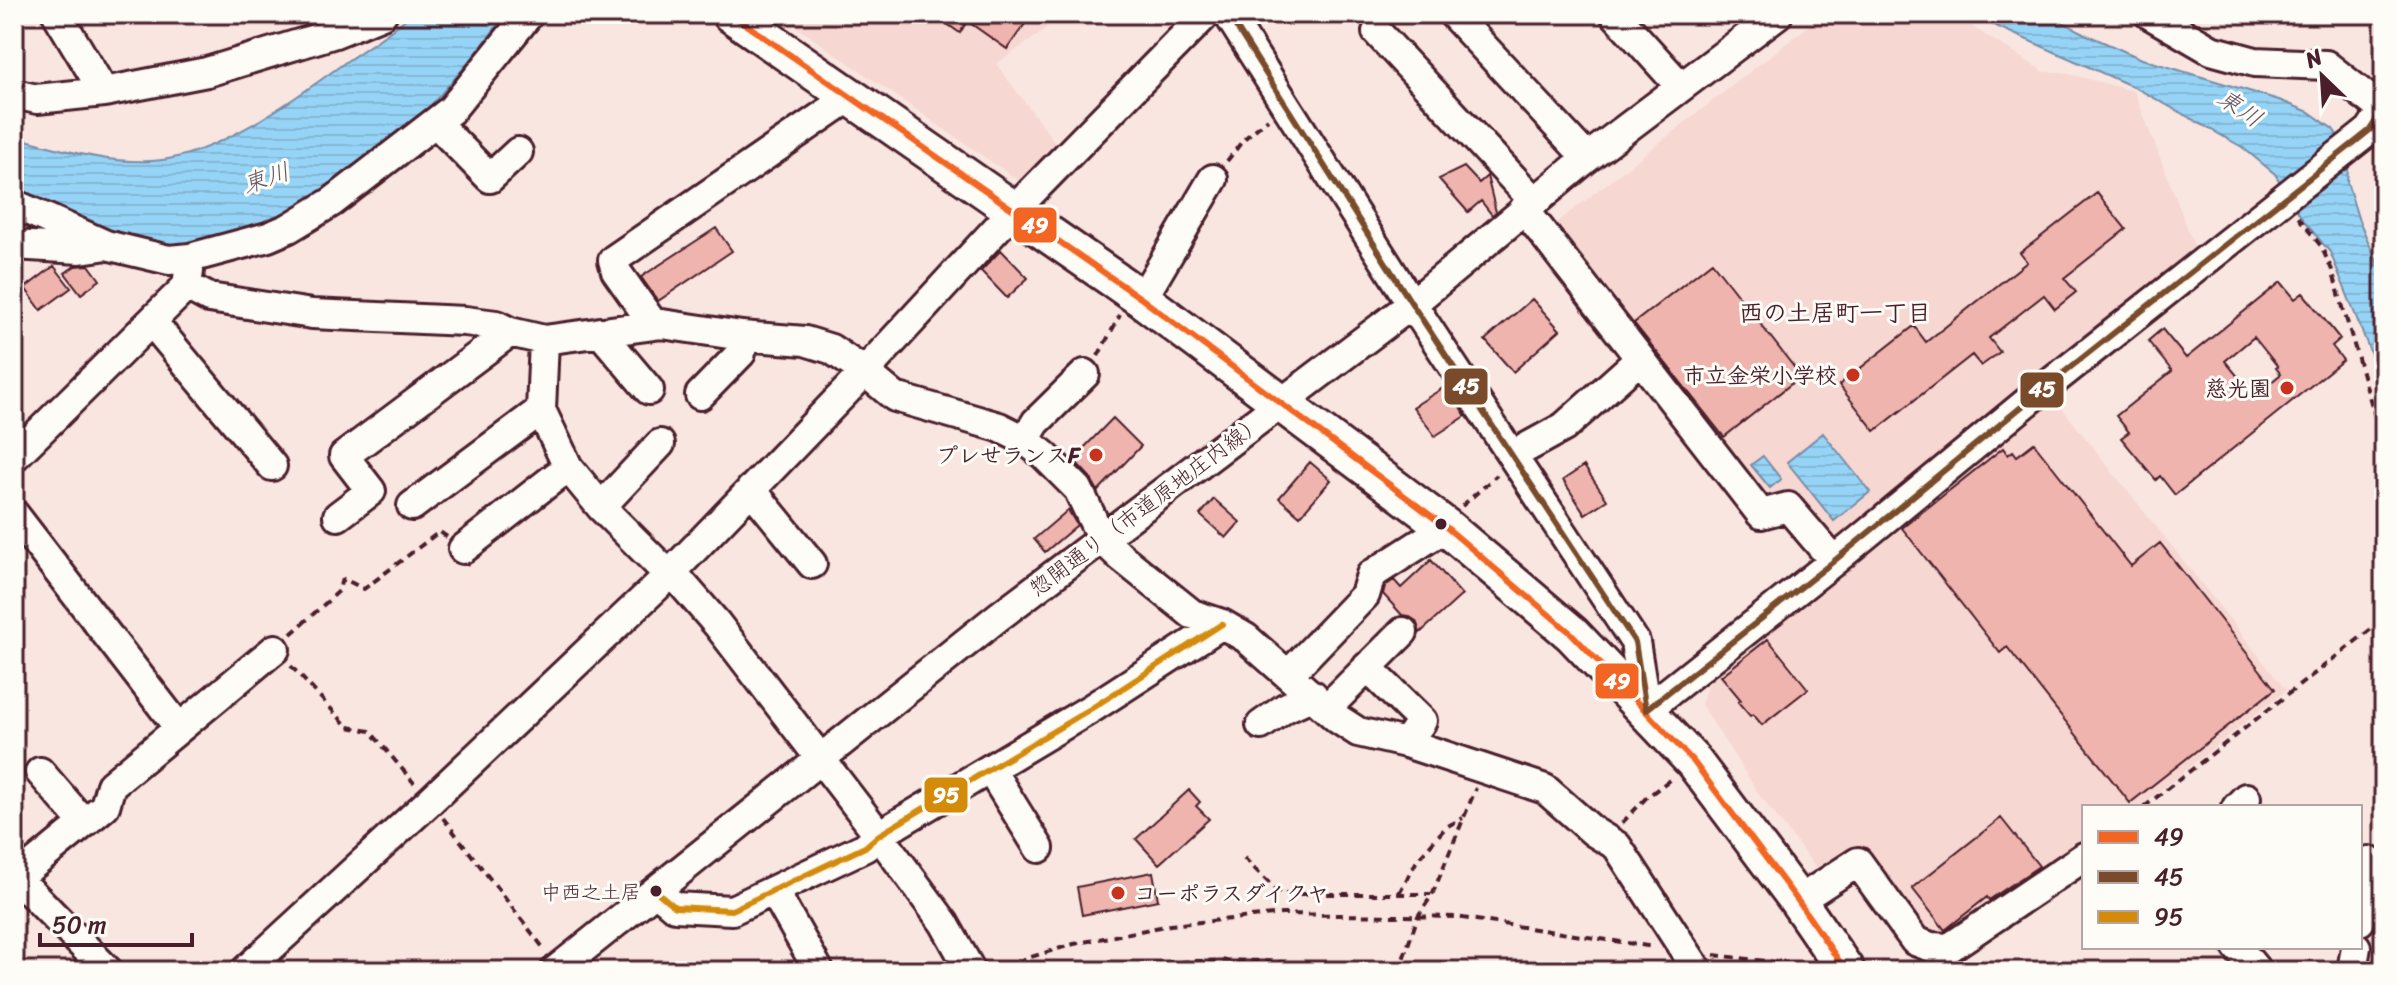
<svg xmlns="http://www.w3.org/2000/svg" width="2398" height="985" font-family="Sriracha,'Klee One',sans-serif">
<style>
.built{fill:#f6d7d1}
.water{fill:url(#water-rules);stroke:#788ca5;stroke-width:2}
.building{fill:#efb4ad;stroke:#4a1f2b;stroke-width:2;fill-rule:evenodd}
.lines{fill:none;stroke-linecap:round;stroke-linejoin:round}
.minor-casing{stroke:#4a1f2b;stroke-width:34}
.major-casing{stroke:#4a1f2b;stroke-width:42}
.path{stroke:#4a1f2b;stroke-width:4;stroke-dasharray:8 6;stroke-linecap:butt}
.minor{stroke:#fdfcf7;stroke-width:28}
.major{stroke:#fdfcf7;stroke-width:36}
.bus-1-casing{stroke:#fdfcf7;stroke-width:12}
.bus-2-casing{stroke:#fdfcf7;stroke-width:12}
.bus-3-casing{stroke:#fdfcf7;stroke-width:12}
.bus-1{stroke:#f26522;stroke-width:6}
.bus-2{stroke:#7a4b2a;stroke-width:6}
.bus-3{stroke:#d48b09;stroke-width:6}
.poi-dot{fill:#c8321e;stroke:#fdfcf7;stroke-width:3}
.bus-dot{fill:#4a1f2b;stroke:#fdfcf7;stroke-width:3}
.labels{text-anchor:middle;stroke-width:6;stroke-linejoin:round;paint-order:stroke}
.bus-label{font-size:20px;fill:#4a1f2b;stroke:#fdfcf7;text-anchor:end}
.poi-label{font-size:22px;font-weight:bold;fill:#4a1f2b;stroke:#fdfcf7;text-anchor:end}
.street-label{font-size:22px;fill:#4a1f2b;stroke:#fdfcf7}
.water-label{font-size:24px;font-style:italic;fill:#615568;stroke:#fdfcf7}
.neighbourhood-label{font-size:24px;font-weight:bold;fill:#4a1f2b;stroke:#fdfcf7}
.line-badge{stroke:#fdfcf7;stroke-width:3}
.badge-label{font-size:22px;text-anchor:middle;font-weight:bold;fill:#fff}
</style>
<defs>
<pattern id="water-rules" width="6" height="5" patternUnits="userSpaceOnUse" patternTransform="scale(2)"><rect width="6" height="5" fill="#96d4f7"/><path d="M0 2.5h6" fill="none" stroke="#83b6d4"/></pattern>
</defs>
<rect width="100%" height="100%" fill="#f9e6e1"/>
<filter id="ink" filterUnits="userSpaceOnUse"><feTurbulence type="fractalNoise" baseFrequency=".0125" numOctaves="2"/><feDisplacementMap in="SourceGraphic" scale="16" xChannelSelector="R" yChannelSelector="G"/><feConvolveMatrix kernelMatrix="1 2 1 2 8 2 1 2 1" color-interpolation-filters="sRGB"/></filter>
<g filter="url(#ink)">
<path class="built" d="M778 14H1061L1038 35 996 64 1060 149 1025 185Z
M1824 14H1952L2044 72H2061L2134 91 2197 253 1832 542 1760 502 1550 228Z
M2053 397 2286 690 2139 807H2084V847L1954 934 1929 936 1859 849 1819 872 1759 794 1701 704 1712 671Z"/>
<path class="water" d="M411 14H506L470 61 426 111 398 138 313 208 245 236 192 247 99 234 14 199V137C59 148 105 164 152 161 214 158 298 97 347 61 369 46 392 32 411 14Z
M1969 14H2048L2085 34 2142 59 2279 100 2309 112 2333 129 2345 146 2349 160 2347 182 2358 218 2384 278V386L2330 252 2303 220 2275 174 2242 147 2136 88Z
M1823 433 1870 492 1834 521 1787 462Z
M1763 456 1781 479 1770 488 1751 465Z"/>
<path class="building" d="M933 14H1032L1007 49 967 21 960 33Z
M1464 167 1479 183 1487 176 1496 212 1492 215 1481 201 1468 212 1439 179Z
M2097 193 2126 229 2064 278 2076 292 2055 309 2044 295 1989 338 2000 352 1981 366 1972 355 1875 431 1839 385 1914 326 1926 342 2027 262 2020 253Z
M716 228 732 251 658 301 641 277Z
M1001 250 1028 278 1007 298 981 271Z
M1712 262 1801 376 1724 437 1634 323Z
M89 265 100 280 81 294 65 273 75 266Z
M54 266 71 288 41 310 25 288Z
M2281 282 2295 299 2303 293 2340 339 2332 346 2343 360 2175 495 2160 476 2156 480 2121 438 2129 432 2116 416 2172 371 2148 341 2162 329 2186 358ZM2254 337 2278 367 2276 368 2281 374 2254 396 2225 361Z
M1532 299 1560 330 1513 372 1485 340Z
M1446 386 1466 416 1435 436 1413 407Z
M1113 418 1141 446 1098 491 1090 477 1073 459Z
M2034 443 2131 566 2160 543 2275 689 2130 803 2007 647 2000 653 1902 528 2003 448 2008 455 2013 451 2017 456Z
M1310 462 1331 480 1300 516 1279 498Z
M1584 466 1607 500 1585 514 1563 480Z
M1214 499 1240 522 1226 538 1200 515Z
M1068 510 1077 525 1045 552 1034 539Z
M1431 560 1462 595 1420 633 1416 621 1408 616 1402 615 1383 594 1385 586 1394 580 1401 588Z
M1768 639 1808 689 1762 725 1753 714 1750 716 1738 702 1741 700 1721 676Z
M1189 790 1200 802 1196 806 1209 819 1159 864 1136 839Z
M2001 818 2039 866 1989 900 1987 897 1945 930 1912 888Z
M1153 872 1158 900 1082 915 1077 887Z"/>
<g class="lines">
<g class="minor-casing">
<path id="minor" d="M57 14 104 92
M1228 14 1412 304 1635 642 1646 710 1834 561 2043 389 2360 138 2370 130 2383 110
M1453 14 1587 158
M1615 14 1681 87
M2149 14 2211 50 2255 62 2326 65 2384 111
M1377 32 1534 201
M14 94 37 99 104 92 207 72 335 33 382 14
M436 123 490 178 518 152
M14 204 106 245 169 260 190 258 268 237 289 228 332 202 451 110 529 14
M1524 209 1761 514 1788 507 1834 561
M14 245 80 249 101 246
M187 286 209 298 312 314 465 321 496 325 510 332 544 340 662 324 742 336 805 341 831 349 865 372 895 397 999 427 1025 440 1044 455 1078 489 1102 539 1121 557 1192 614 1222 624 1246 638 1338 719 1358 732 1406 743 1545 789 1594 832 1617 846 1698 971
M1142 299 1213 179
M152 322 272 466
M654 325 616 271 613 260 850 97
M600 332 649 390
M544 340 541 410 568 467 601 507 669 575 678 579 717 624 879 835 944 923 971 971
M700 395 741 353 742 336
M1025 440 1036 422 1085 374
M1513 455 1564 427 1640 359
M14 457 187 286 189 271
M751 489 812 564
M412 506 541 410
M601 507 660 444
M14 514 179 728
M338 516 371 491 344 456 510 332
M463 549 568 467
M1367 667 1422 721 1406 743
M1289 674 1365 595 1371 575 1446 527
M1327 708 1403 632
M1261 725 1285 708 1313 695
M990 769 1039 848
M40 772 84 823
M2237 807 2246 798
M14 875 108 971
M17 878 105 806 111 785 275 649
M656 891 675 907 732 910 865 847 879 835 1092 708 1222 624
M774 891 819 971
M1798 901 1858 862 1915 941 1931 947 1949 948 2084 857
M2360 921 2369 861
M2237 947 2257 971
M245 971 430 801 669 575 855 382 1013 211 1206 14
M555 971 998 617 1412 304 1587 158 1778 14
M2352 971 2356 947"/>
</g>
<g class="major-casing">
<path id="major" d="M731 14 1142 299 1446 527 1572 634 1693 761 1798 901 1846 971"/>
</g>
<path class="path" d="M1227 161 1244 139 1268 119
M2298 217 2321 246 2332 270 2384 447
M1098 356 1120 315
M1462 506 1497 475
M291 634 339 591 341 582 344 579 364 589 435 535 440 532 447 537
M291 666 348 727 370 731 414 783
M2144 807 2384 619
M443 818 545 950
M1622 823 1646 798 1672 778
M1244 858 1280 894H1431
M1399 893 1418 859 1446 827 1463 818
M1714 955 1808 966
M991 969 1074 944 1170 925 1282 914 1456 917 1654 947
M1962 969 1978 971
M1097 971C1185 957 1273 957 1361 971
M1399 971 1418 916 1432 895 1476 788"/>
<use href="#minor" class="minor"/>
<use href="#major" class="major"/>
<g class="bus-1-casing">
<path id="bus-1" d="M731 14 1142 299 1446 527 1572 634 1693 761 1798 901 1846 971"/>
</g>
<g class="bus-2-casing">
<path id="bus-2" d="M1228 14 1412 304 1635 642 1646 710 1834 561 2043 389 2360 138 2370 130 2383 110"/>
</g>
<g class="bus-3-casing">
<path id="bus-3" d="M656 891 675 907 732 910 865 847 879 835 1092 708 1222 624"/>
</g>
<use href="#bus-1" class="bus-1"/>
<use href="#bus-2" class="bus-2"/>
<use href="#bus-3" class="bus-3"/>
</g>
</g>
<g class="poi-dot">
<circle cx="1853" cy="375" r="8"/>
<circle cx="2287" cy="388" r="8"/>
<circle cx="1096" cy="455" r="8"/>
<circle cx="1118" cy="893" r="8"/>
</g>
<g class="bus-dot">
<circle cx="1441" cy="524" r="7"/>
<circle cx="656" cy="891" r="7"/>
</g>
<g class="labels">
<g class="bus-label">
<text x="641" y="899">中西之土居</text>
</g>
<g class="poi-label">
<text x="1837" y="383">市立金栄小学校</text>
<text x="2271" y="396">慈光園</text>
<text x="1080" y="463">プレせランスF</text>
<text x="1134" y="901" text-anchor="start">コーポラスダイクヤ</text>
</g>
<g class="street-label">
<text transform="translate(1146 505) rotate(-37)" y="8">惣開通り（市道原地庄内線）</text>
</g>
<g class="water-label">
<text transform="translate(2240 108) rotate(34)" y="8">東川</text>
<text transform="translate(266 178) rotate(-18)" y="8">東川</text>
</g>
<g class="neighbourhood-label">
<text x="1835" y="321">西の土居町一丁目</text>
</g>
</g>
<g class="line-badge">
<rect x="1012" y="206" width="46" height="38" rx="8" fill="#f26522"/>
<rect x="1443" y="367" width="46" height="39" rx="8" fill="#7a4b2a"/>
<rect x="2019" y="371" width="46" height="38" rx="8" fill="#7a4b2a"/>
<rect x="1594" y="662" width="46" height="38" rx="8" fill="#f26522"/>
<rect x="923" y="776" width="46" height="38" rx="8" fill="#d48b09"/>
</g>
<g class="badge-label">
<text x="1035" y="233">49</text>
<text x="1466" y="394">45</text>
<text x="2042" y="397">45</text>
<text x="1617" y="689">49</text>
<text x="946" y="803">95</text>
</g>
<rect width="2398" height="985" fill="none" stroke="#fdfcf7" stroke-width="48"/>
<rect x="24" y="24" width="2350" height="937" fill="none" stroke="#4a1f2b" stroke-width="3" filter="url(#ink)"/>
<rect x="2082" y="805" width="280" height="144" fill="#fdfcf7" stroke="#b5a4a5" stroke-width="2"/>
<rect x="2098" y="831" width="40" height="12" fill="#f26522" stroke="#b5a4a5" stroke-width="2"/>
<text x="2154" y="845" font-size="24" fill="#4a1f2b">49</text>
<rect x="2098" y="871" width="40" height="12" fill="#7a4b2a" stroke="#b5a4a5" stroke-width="2"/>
<text x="2154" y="885" font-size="24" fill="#4a1f2b">45</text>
<rect x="2098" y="911" width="40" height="12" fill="#d48b09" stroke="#b5a4a5" stroke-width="2"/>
<text x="2154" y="925" font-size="24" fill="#4a1f2b">95</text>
<g transform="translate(2322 76) rotate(335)" stroke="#fdfcf7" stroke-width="6" paint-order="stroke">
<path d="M0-6L14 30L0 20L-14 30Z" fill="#4a1f2b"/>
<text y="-12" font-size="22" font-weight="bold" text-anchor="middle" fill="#4a1f2b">N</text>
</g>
<path d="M40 933v12h152v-12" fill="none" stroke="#4a1f2b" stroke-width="4"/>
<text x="52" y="933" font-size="24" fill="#4a1f2b" stroke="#fdfcf7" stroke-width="6" paint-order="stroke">50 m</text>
</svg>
